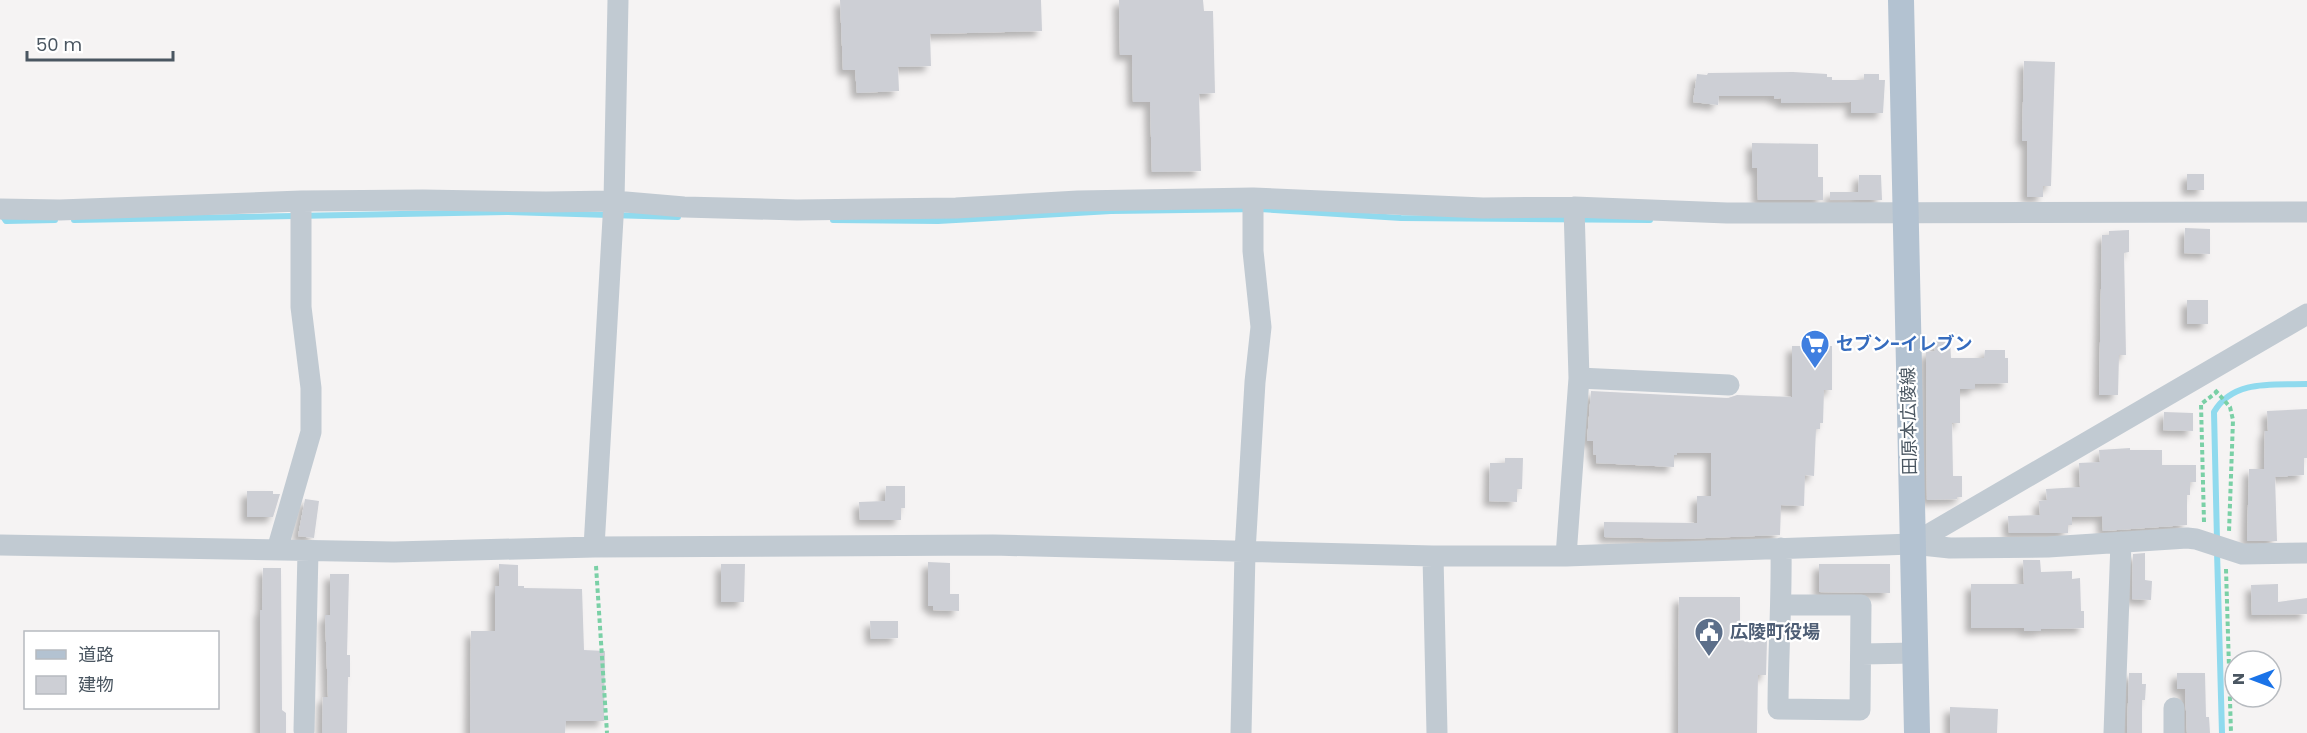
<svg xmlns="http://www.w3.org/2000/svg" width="2307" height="733" font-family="Poppins,'Noto Sans JP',sans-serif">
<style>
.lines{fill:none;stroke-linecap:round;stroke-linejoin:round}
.stream{stroke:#90daee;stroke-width:6}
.building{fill:#cdcfd5;filter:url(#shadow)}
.path{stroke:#7ad0a6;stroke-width:4;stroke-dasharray:4.5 3;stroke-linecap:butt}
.minor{stroke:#c1cad2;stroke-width:21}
.major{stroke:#b3c2d1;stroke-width:26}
.labels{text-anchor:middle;stroke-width:4.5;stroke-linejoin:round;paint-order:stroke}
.shop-label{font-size:18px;font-weight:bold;fill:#366cbe;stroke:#fff;text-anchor:start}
.street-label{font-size:18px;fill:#4a5661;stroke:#fff}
.service-label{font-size:18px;font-weight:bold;fill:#4e5e75;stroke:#fff;text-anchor:start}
</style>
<defs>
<filter id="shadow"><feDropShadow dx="-5.5" dy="5.5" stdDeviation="3" flood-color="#0004"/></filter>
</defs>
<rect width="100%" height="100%" fill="#f5f3f3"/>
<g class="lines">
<path class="stream" d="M2 215 6 221 55 220
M74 220 507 212 678 217
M833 220 938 221 1111 211 1260 209 1401 218 1650 220
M2217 540 2214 412C2233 379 2274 385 2307 384
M2217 551 2222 733"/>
</g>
<path class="building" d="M840 0H1041L1042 31 930 34 931 66 898 67 899 91 857 93 855 70H843Z
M1119 0H1203L1204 11H1213L1215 93 1199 94 1201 171 1152 172 1150 102H1133L1132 55H1120Z
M2024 61 2055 62 2051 186H2043V197H2027V141H2022Z
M1793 72 1827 74V77H1832V80H1864V74H1879V80H1885L1883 113H1851V102L1781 103V98L1774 99V96H1719L1718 105 1693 102 1697 74 1707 75 1708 73Z
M1752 143 1818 144V177H1823V200H1758L1757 168H1752Z
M2187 174H2204V190H2187Z
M1859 175H1881L1882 200H1830V192H1858Z
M2185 228 2210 229V254L2184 253Z
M2129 230V252L2124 253 2126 355H2119L2118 395H2099L2102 235H2109V231Z
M2187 300H2208V324H2187Z
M1950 340 1951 358H1984L1985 350H2005V358H2008V383L1975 384V389H1960V423H1952L1953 476H1962V497H1957V499L1927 500 1926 352 1935 351 1934 341Z
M1792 346H1832V390H1824L1823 423H1820V429H1816L1814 476 1805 475 1804 506 1781 505 1780 535 1681 539 1604 537V522L1697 523V496H1711V453H1677V455H1674V467L1596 463V455L1593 454V441H1587L1591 391 1728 398 1737 395 1792 397Z
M2307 409V458H2304V475L2275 477 2277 541H2247L2249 469H2264L2265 431H2268L2267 411Z
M2164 412 2193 413V431L2163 430Z
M2130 448V450H2162V465H2196V482H2190V495H2187V525L2103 531 2102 516 2072 517V525H2068V533H2009L2008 516 2040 515 2039 501 2047 500 2046 489 2080 487 2079 463 2100 462 2099 450Z
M1505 458H1523L1522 489H1517V502L1489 501 1490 463H1505Z
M886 486H905V508H901V520H860L859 502 885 501Z
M247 491H273V494H280L273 517H247Z
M305 499 319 501 314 538 298 536Z
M2145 553V580L2152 581 2151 600 2132 599 2133 554Z
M2023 560H2040L2041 572 2072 571V579L2080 578 2081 611H2084V628L2041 629V631H2024V628H1971V584H2024Z
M928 562 950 563V594H959V611L933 610V606H928Z
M499 564 518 565V586H524V588L582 589 584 650 605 651 604 721H566L565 733H470L471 631H495V586H499Z
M721 564H745L744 602H721Z
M1819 564H1890V593L1819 592Z
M263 568H281L282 710 286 713V733H260V610H262Z
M330 574H349L347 655H350V677H348L347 733H322L323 697H328L325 615H330Z
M2278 584V602L2307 598V614L2252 615 2251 585Z
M1679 597H1740V640H1767L1766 675H1758L1757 733H1678Z
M870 621H898V638L871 639Z
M2129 673H2142V684H2146L2145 700H2142V733H2127Z
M2177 673H2205L2206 717H2209L2210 733H2187L2185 689H2177Z
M1950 707 1998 709 1997 733H1950Z"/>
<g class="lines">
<path class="path" d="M2215 390 2230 407 2233 420 2229 532
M2204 522 2201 404 2217 392
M596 566 607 733
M2226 569 2231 733"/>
<path class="minor" d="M0 209 60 210 301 201 423 200 546 202 614 201 684 207 797 210 956 208 1078 201 1253 198 1483 208 1574 207 1727 213 2307 212
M1579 378 1729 385
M1912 544 2307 314
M0 545 394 552 594 547 993 545 1433 556H1566L1912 544 1950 548 2048 547 2187 538 2196 539 2242 554 2307 553
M594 547 614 201 618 0
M1781 548C1782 602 1778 655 1778 709L1860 710 1861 605H1783
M277 550 311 432V388L301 307V201
M1433 556 1437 733
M1566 556 1579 378 1574 207
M1862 654 1915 653
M2174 708V733
M304 730 308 551
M1241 733 1245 552 1255 382 1261 327 1253 251V198
M2114 733 2121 542"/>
<path class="major" d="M1901 0 1917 733"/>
</g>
<defs>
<g id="supermarket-pin" transform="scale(1.5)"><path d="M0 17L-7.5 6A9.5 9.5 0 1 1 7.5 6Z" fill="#3f7fe0" stroke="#fff"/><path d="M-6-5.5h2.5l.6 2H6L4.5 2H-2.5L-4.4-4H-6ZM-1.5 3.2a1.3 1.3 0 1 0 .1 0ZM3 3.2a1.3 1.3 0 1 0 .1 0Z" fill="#fff"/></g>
<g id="civic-pin" transform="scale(1.5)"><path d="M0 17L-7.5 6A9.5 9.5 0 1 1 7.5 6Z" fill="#5c6f8a" stroke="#fff"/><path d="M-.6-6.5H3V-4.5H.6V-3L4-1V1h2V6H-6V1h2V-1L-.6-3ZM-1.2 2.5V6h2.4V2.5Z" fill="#fff"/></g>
</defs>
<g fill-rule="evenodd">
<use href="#supermarket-pin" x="1815" y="344"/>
<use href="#civic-pin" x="1709" y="632"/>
</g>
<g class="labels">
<g class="shop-label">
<text x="1836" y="350">セブン-イレブン</text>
</g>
<g class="street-label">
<text transform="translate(1909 421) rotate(-91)" y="6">田原本広陵線</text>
</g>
<g class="service-label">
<text x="1730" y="638">広陵町役場</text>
</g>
</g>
<rect x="24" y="631" width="195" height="78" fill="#ffffff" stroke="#b7bbc0" stroke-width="1.5"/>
<rect x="36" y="650" width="30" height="9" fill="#b3c2d1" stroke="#b7bbc0" stroke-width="1.5"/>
<text x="78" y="661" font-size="18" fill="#4a5661">道路</text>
<rect x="36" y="676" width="30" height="18" fill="#cdcfd5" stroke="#b7bbc0" stroke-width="1.5"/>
<text x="78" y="691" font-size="18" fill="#4a5661">建物</text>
<g transform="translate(2253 679) rotate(270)"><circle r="28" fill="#ffffff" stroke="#b7bbc0" stroke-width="1.5"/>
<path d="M0-4.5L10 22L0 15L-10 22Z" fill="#1a73e8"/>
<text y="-9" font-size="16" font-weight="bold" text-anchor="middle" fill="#4a5661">N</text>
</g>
<path d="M27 51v9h146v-9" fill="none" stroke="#4a5661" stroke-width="3"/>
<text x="36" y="51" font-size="18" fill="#4a5661" stroke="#ffffff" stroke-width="4.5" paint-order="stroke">50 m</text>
</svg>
